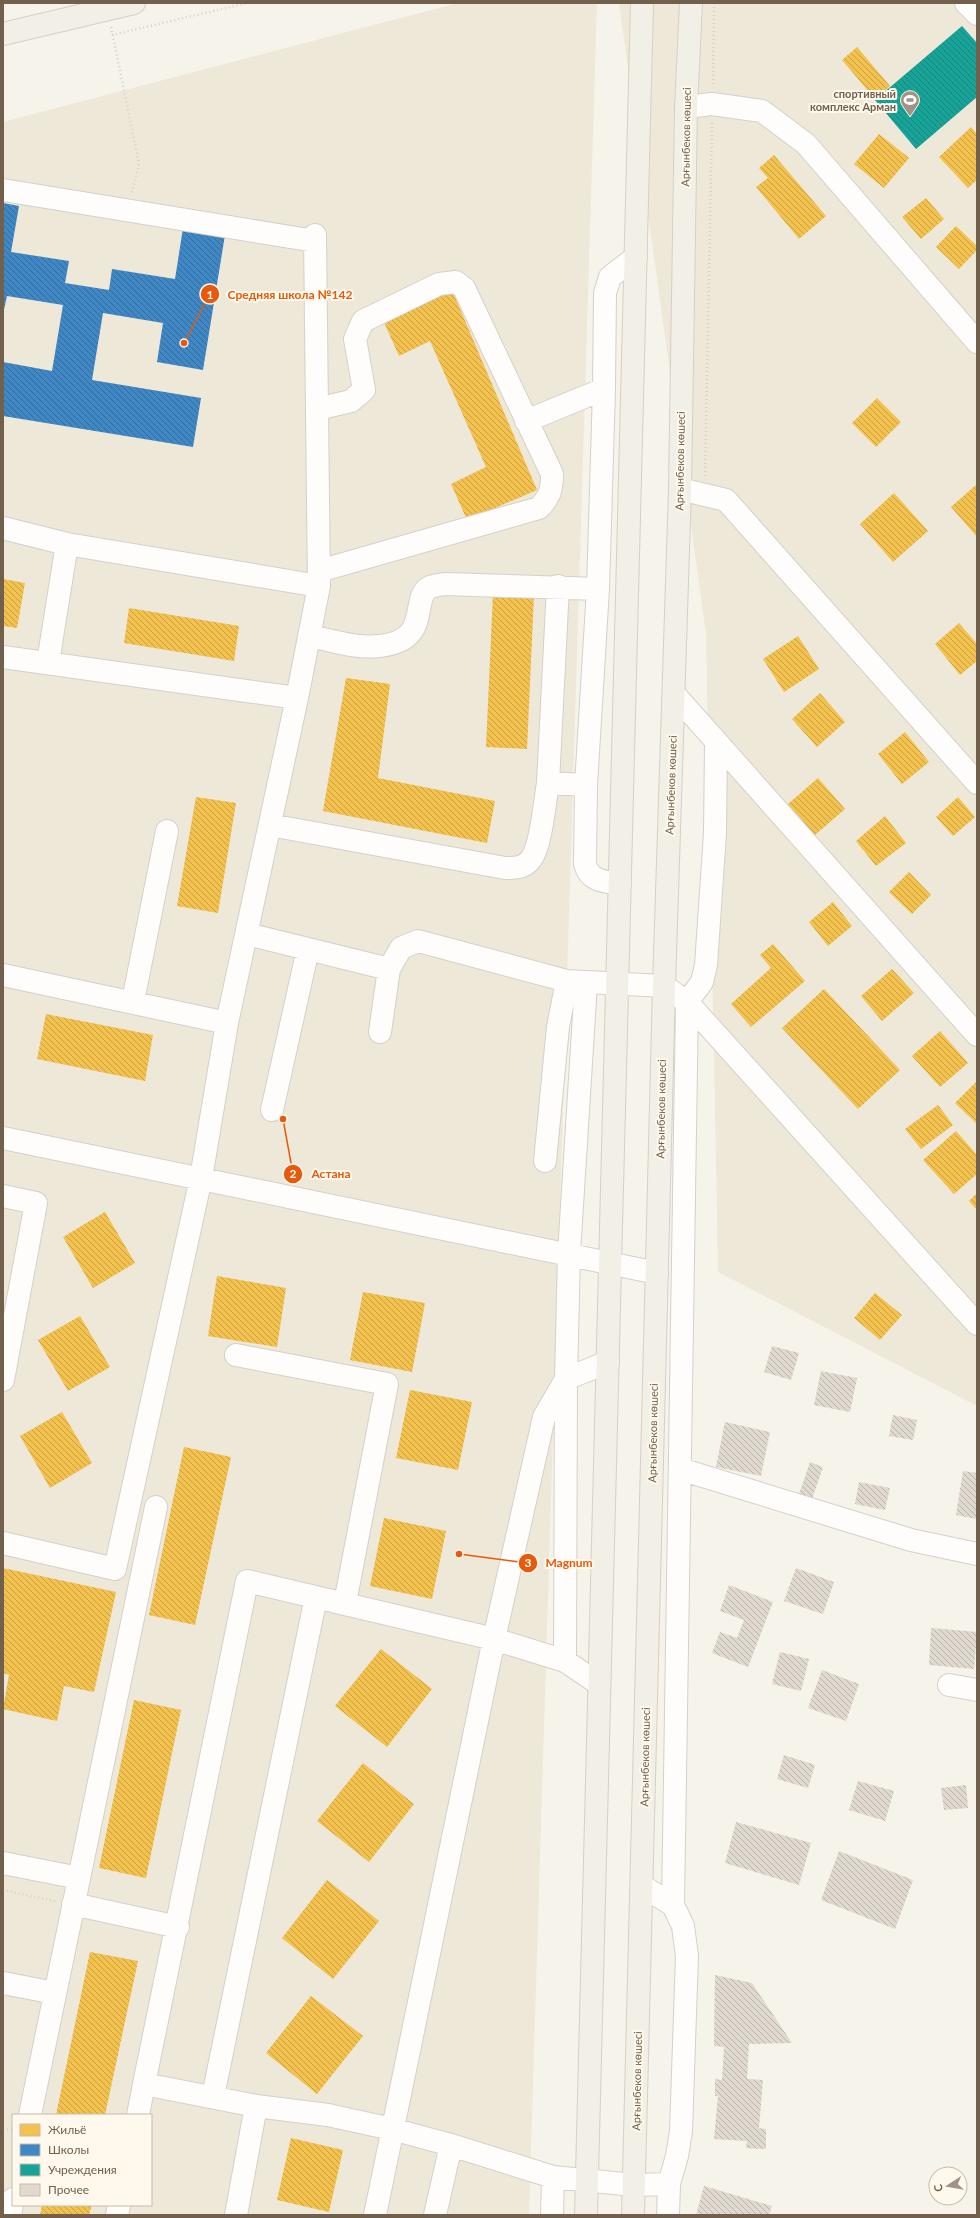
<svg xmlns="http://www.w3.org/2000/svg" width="980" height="2218" font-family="Lato,sans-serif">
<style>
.residential{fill:#eee8d8;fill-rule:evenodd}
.homes{fill:url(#homes-back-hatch)}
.schools{fill:url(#schools-back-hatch)}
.public{fill:url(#public-back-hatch)}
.building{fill:url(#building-back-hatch)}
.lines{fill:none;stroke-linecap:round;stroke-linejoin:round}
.minor-casing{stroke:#d5d0c9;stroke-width:24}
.major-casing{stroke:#d5cfc7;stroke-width:24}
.path{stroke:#d7d1cb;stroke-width:2.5;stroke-dasharray:1 3;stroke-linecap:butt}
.minor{stroke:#fefdfc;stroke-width:22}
.major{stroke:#f2efe6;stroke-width:22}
.labels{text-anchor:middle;stroke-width:4;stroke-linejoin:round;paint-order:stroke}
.poi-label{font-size:11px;font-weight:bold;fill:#72604d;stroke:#fef9ec;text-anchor:end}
.street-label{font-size:11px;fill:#72604d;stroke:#fef9ec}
.leader{fill:none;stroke:#e8590c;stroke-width:1.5}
.callout-dot{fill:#e8590c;stroke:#fef9ec;stroke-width:1.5}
.mark-label{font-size:12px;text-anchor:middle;font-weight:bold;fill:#fff}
.callout-label{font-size:12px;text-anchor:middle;font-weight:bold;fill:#e8590c;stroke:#fef9ec;stroke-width:4;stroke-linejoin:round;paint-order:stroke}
</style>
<defs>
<pattern id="homes-back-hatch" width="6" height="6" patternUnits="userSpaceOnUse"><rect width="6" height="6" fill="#f2c14e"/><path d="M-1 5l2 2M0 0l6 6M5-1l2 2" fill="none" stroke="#c8a043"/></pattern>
<pattern id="schools-back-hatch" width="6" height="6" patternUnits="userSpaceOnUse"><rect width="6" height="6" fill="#3f88c5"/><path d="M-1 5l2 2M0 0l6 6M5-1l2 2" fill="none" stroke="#386d9a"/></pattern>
<pattern id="public-back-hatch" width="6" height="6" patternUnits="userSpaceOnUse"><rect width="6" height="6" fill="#17a398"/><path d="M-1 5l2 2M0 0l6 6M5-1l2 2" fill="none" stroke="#19887e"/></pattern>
<pattern id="building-back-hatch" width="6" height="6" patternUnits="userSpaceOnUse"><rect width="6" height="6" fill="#dfd9d0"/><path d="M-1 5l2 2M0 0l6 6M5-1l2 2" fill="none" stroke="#b9b3ab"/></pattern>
</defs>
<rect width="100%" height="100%" fill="#f6f3ea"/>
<path class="residential" d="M458 3H597L529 2215H3V122ZM13 2115H151V2205H13Z
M619 3H977V1406L718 1272 706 634Z"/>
<path class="homes" d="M857 47 890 86 875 99 842 60Z
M971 127 977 134V180L968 188 939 157Z
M879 134 909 158 884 188 854 164Z
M774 155 826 216 799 239 756 187 768 178 759 168Z
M926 198 944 219 921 239 902 217Z
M956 226 977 246V250L959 269 936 247Z
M452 290 537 490 467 520 451 484 486 467 430 341 399 356 383 320Z
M877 398 901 422 876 447 852 423Z
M977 484V537L951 507Z
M894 493 928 531 893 562 860 524Z
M3 579 25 583 17 628 3 626Z
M493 593 534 595 527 749 486 747Z
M129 608 239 626 234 661 124 643Z
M959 623 977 644V661L960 675 935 644Z
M798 636 819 669 784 692 763 659Z
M346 678 390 684 378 778 495 801 487 843 323 811Z
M820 693 845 722 817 747 792 719Z
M905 732 929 762 902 784 878 754Z
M818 778 845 809 815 835 788 804Z
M196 797 236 803 218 913 177 906Z
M958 797 975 817 953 836 936 817Z
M885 816 906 843 876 866 856 841Z
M909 872 931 895 912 914 889 892Z
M833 902 852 926 828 946 809 922Z
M773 944 805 981 751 1027 731 1004 771 968 760 955Z
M892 969 914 993 882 1021 861 996Z
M824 989 900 1070 858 1109 782 1028Z
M46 1014 153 1035 145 1081 37 1059Z
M940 1031 968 1063 940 1087 912 1056Z
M977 1081V1124L955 1103Z
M938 1105 953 1125 921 1149 905 1129Z
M956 1131 977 1155V1174L954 1194 923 1160Z
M977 1193V1210L969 1201Z
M105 1212 135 1263 93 1288 63 1237Z
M217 1276 286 1288 277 1347 208 1336Z
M363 1292 425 1303 412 1372 350 1360Z
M875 1293 902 1315 880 1340 854 1318Z
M80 1316 110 1367 68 1391 38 1340Z
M410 1390 472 1402 458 1470 396 1458Z
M62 1412 92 1463 50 1488 20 1436Z
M184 1447 231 1457 195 1625 149 1615Z
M384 1518 446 1531 432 1599 370 1586Z
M3 1568 116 1592 94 1692 64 1686 57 1721 3 1709 9 1675 3 1673Z
M381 1649 432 1689 387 1747 335 1706Z
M134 1700 181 1710 146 1878 99 1868Z
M363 1763 414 1804 369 1862 317 1821Z
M327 1880 379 1921 333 1979 282 1938Z
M90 1952 138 1961 105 2115H56Z
M311 1996 363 2036 317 2094 266 2053Z
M291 2138 343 2150 329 2212 277 2200Z
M42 2205H92L89 2215H40Z"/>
<path class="schools" d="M3 203 19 206 11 252 69 261 65 283 109 290 112 269 175 279 183 228 225 235 203 370 157 362 163 323 103 313 92 380 201 398 193 447 3 416V362L52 371 63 305 7 296 3 314Z"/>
<path class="public" d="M962 26 977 43V97L916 149 875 100Z"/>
<path class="building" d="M772 1346 799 1353 791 1380 764 1372Z
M821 1371 857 1378 850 1412 814 1405Z
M893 1415 917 1420 913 1440 889 1436Z
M725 1422 770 1432 761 1476 716 1467Z
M810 1462 823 1467 810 1505 797 1500Z
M963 1471 977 1473V1519L956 1515Z
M859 1482 890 1488 885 1510 855 1504Z
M796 1568 834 1582 823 1614 784 1601Z
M729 1585 773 1602 748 1667 712 1653 720 1632 737 1638 744 1620 720 1611Z
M931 1628 977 1632 974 1669 929 1665Z
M780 1652 809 1659 801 1691 772 1684Z
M822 1670 859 1684 846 1721 808 1708Z
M784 1755 815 1765 808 1788 777 1779Z
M858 1781 894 1791 885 1821 849 1810Z
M966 1785 968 1808 944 1810 941 1788Z
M736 1822 811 1843 799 1885 725 1863Z
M839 1851 913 1880 895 1929 821 1900Z
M715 1975 752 1983 792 2043 749 2044 747 2079 763 2080 759 2128 766 2129V2149L746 2148 747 2141 714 2139 718 2096H715V2079L722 2080 724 2047 714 2046Z
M704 2186 772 2206 769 2215H696Z"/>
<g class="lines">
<g class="minor-casing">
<path id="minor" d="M966 3 977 14
M686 107 712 104 762 111 806 144 977 342
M3 190 315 241
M317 409 351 401 364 390 355 339 363 321 439 284 456 282 464 288 552 474C552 489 550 497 539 508L319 571
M526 421 604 389
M680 489 726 500 977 783
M3 528 67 544 48 662
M67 544 319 586 315 235
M598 589 604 389 605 293 610 277 636 257
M309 636C331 640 357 649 379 646 434 641 409 597 430 587 435 585 441 585 445 584L598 589 586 785
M3 657 297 698 227 1023 3 975
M675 695 977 1035
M297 698 319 586
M548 783 558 586
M270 825 505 868C515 868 525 868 531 859 541 847 545 800 548 783L586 785 585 864C590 882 604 881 620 884
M247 934 389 969 401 948 418 941 567 981 664 986 687 1002 977 1324
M133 1001 167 831
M380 1032 389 969
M272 1110 308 949
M3 1138 657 1273
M545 1161 558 1027 567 981
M3 1196 36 1203 3 1380
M236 1355 387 1384 345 1603
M680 1469 911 1540 977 1554
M3 1543 115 1569 201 1178 227 1023
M565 1661 566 1379 569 1254 586 983
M949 1685 977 1690
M3 1863 79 1878
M73 1904 178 1927
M673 1905 687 1002 702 982 706 965 715 833 716 743
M3 1983 55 1993
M213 2096 316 1597
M256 2106 328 2115 392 2129 451 2145 553 2177 634 2185 669 2184 677 2156 681 2131 687 1956 683 1926 673 1905 642 1886
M30 2115 156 1507
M138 2115 144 2084
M10 2215 13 2199
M117 2215 119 2205
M236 2215 256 2106 144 2084 247 1581 494 1639 565 1661 599 1684
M375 2215 494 1639 544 1417 566 1379 608 1362
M435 2215 451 2145
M552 2215 553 2177
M668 2215 669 2184"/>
</g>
<g class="major-casing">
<path id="major" d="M3 34 134 3
M586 2215 642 3
M633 2215 664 986 680 489 686 107 691 3"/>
</g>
<path class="path" d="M111 27 139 164 132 193
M112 35 247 3
M713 84 714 3
M705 476 712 123
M3 1890 55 1901
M3 2129 13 2130"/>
<use href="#minor" class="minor"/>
<use href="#major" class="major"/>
</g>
<defs>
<g id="stadium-pin" transform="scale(1)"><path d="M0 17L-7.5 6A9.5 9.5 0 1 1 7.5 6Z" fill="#a09384" stroke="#fef9ec"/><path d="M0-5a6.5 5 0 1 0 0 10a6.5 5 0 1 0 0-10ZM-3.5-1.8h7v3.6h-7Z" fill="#fff"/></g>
</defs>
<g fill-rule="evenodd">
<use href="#stadium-pin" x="910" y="100"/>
</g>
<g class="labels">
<g class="poi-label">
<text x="896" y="98">спортивный<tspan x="896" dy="13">комплекс Арман</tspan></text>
</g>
<g class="street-label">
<text transform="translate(686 137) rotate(-89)" y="4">Арғынбеков көшесі</text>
<text transform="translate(680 461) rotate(-89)" y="4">Арғынбеков көшесі</text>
<text transform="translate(671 785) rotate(-88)" y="4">Арғынбеков көшесі</text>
<text transform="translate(661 1109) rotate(-89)" y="4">Арғынбеков көшесі</text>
<text transform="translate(653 1433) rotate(-89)" y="4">Арғынбеков көшесі</text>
<text transform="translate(645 1757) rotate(-89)" y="4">Арғынбеков көшесі</text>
<text transform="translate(637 2081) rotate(-89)" y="4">Арғынбеков көшесі</text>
</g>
</g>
<path class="leader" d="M184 343L210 294M283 1119L293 1174M459 1554L528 1563"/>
<g class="callout-dot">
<circle cx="184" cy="343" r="4"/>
<circle cx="283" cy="1119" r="4"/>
<circle cx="459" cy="1554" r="4"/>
<circle cx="210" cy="294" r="10"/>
<circle cx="293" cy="1174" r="10"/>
<circle cx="528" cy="1563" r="10"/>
</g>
<g class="mark-label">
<text x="210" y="299">1</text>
<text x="293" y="1178">2</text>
<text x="528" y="1567">3</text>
</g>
<g class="callout-label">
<text x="290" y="299">Средняя школа №142</text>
<text x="331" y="1178">Астана</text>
<text x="569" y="1567">Magnum</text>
</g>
<rect width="980" height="2218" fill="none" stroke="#72604d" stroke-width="8"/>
<rect x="12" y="2114" width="140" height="92" fill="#fef9ec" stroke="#c6bcac"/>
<rect x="20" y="2124" width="20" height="12" fill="#f2c14e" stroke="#c6bcac"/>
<text x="48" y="2134" font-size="12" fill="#72604d">Жильё</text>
<rect x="20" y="2144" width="20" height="12" fill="#3f88c5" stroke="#c6bcac"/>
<text x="48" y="2154" font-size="12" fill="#72604d">Школы</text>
<rect x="20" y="2164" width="20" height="12" fill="#17a398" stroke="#c6bcac"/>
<text x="48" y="2174" font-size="12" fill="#72604d">Учреждения</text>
<rect x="20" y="2184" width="20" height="12" fill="#dfd9d0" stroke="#c6bcac"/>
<text x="48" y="2194" font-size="12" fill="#72604d">Прочее</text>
<g transform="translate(948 2186) rotate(258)"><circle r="19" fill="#fef9ec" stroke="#c6bcac"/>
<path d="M0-3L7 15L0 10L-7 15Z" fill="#a09384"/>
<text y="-6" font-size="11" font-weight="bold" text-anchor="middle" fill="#72604d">С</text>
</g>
</svg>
